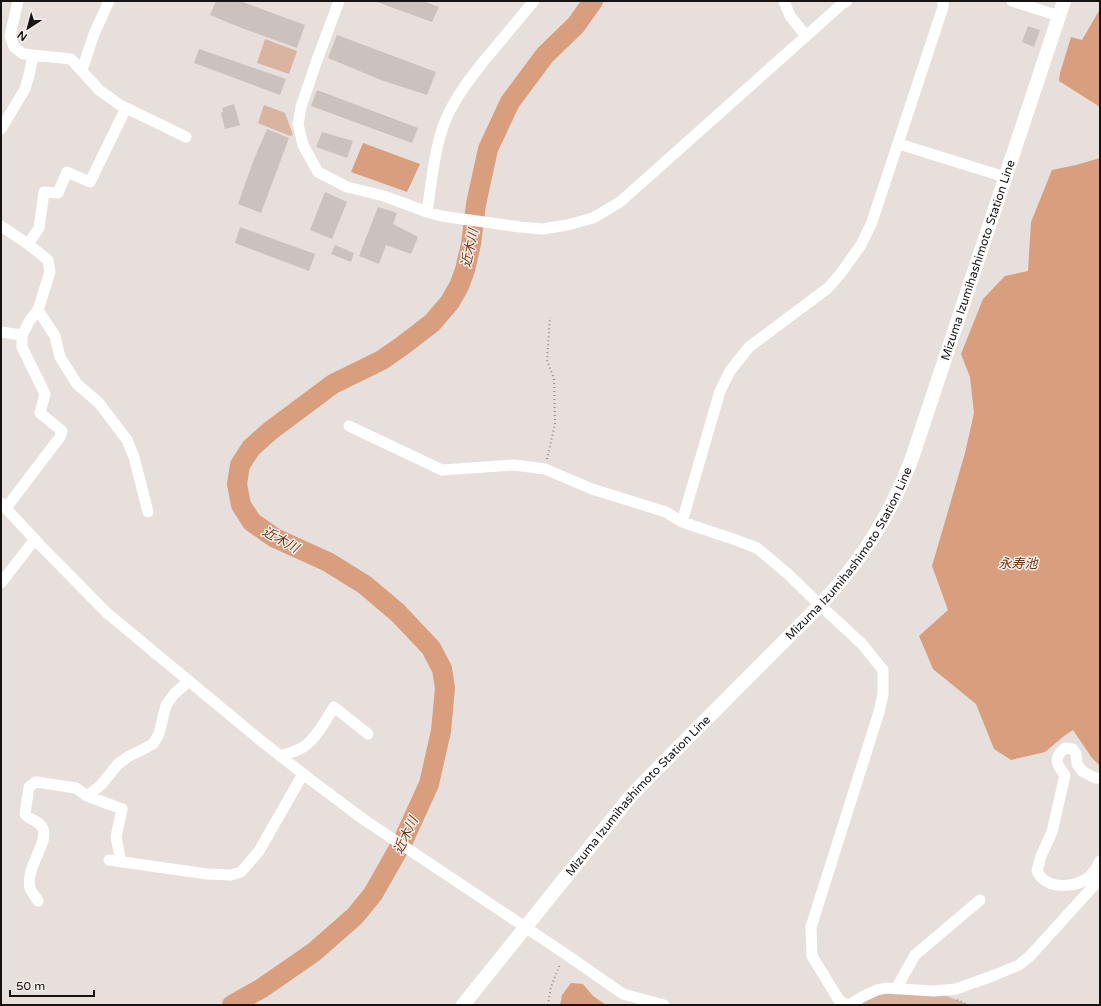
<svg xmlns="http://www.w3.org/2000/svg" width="1101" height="1006" font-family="'Varela Round','Noto Sans JP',sans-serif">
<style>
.green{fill:#d9b4a0}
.water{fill:#d89e7e}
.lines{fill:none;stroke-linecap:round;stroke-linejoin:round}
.river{stroke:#d89e7e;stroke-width:20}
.building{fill:#cac2be}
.path{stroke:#96908d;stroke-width:2;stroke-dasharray:1 3;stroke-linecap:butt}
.minor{stroke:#fff;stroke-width:11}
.major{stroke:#fff;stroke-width:14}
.labels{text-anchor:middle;stroke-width:3;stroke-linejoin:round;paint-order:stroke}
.street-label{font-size:12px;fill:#161312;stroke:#f4ece8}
.water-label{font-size:13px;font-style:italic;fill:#6c3612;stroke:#f4ece8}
</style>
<rect width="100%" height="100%" fill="#e7dfdb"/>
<path class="green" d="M265 39 297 51 289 74 257 63Z
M264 105 285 113 293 135 290 136 258 123Z
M886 988 934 991 969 1005H849Z"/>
<path class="water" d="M1100 9V107L1059 81 1060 73 1071 37 1082 40Z
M363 143 420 164 407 192 351 172Z
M1100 158V766L1092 758 1073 730 1064 736 1045 752 1011 760 994 749 976 704 933 669 919 636 948 610 932 566 965 453 974 413 970 377 961 354 983 299 1005 276 1028 271 1031 222 1052 170 1076 165Z
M571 983 583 984 593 996 606 1005H560L562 995Z"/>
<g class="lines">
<path class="river" d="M232 1005 262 988 314 952 355 916 373 894 403 841 429 784 441 731 445 688 442 669 431 648 398 613 365 585 328 562 275 538 252 522 241 505 237 484 240 465 251 448 270 431 333 384 382 360 402 346 432 323 450 302 459 286 465 270 471 244 476 204 488 149 510 102 545 55 576 25 593 1"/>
</g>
<path class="building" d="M216 1H240L305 25 297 48 239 27 210 15Z
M377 1H423L439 7 432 22 377 2Z
M1028 26 1040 30 1034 47 1022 42Z
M337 35 436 72 427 95 381 80 328 58Z
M199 49 286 79 280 95 194 63Z
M317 90 418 128 412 143 311 106Z
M234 104 240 125 225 129 221 113 223 112 222 108Z
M267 129 289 138 261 213 238 204 254 159Z
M322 132 353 141 347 158 316 147Z
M325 192 347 202 332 239 310 230Z
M378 207 397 213 393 224 418 237 411 254 386 245 379 264 359 256Z
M240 227 315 254 309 271 235 243Z
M335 245 354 253 351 262 331 254Z"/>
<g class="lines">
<path class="path" d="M547 459 555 424 554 379 547 360 550 317
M957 1000 969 1005
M548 1005 551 987 560 964"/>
<path class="minor" d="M18 1 10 36 14 47 23 54 71 59 99 90 120 105 186 137
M339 1 317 60 301 107 298 124 303 145 318 172 347 187 384 196 427 212 441 216 520 227 543 229 567 225 593 218 620 202 842 4 847 1
M784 1 790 16 806 36
M1012 1 1059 16
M82 70 94 34 109 1
M1 129 25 89 30 71 33 55
M899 144 1005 177
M427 212C432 181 434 148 446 119 455 98 469 80 483 62 500 42 517 21 534 1
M1 226 28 244 48 260 50 272 38 310 30 320 22 335V347L45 394 40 413 62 431 60 437 6 508
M28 244 39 228 44 192 58 193 67 172 90 182 126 108
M38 310 55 336 60 357 77 384 99 403 127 440 134 457 148 512
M1 332 22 335
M349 426 442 470 514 465 545 469 592 489 666 512 682 522 736 540 757 548 788 574 820 605 862 644 883 670V694L879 712 811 927 812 956 839 1000 847 1005
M1 503 40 545 107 613 260 740 311 780 363 819 564 953 623 994 664 1005
M682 522 720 391 730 371 749 347 828 288 841 273 861 245 872 222 943 7V1
M1 583 35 539
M280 756C289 753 299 751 306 745 318 736 326 719 334 707L368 734
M1100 778H1095L1082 771 1077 764 1076 754 1073 749 1065 748C1053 758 1056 764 1065 775L1052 832 1041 856 1037 871C1039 874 1040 877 1043 879 1054 889 1079 887 1090 876 1094 872 1098 866 1100 861
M87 796 101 785 118 764 129 756 140 751 153 744 159 734 166 705 175 693 189 681
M109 860 207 874 231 875 241 872 259 851 303 774
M38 901C36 897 31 892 30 888 25 867 49 843 43 829 39 819 31 822 25 814L29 787 36 782 76 788 87 796 122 809 116 837 121 862
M896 989 915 955 980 900
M849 1005 864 996 877 990 886 988 934 991 956 989 995 975 1019 965 1030 956 1100 879"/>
<path class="major" id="s1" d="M463 1005 630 797 650 776 820 605C862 560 890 516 912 458L1064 1"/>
</g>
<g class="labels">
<g class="street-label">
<text dy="4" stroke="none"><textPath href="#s1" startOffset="920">Mizuma Izumihashimoto Station Line</textPath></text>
<text dy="4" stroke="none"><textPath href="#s1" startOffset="596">Mizuma Izumihashimoto Station Line</textPath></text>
<text dy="4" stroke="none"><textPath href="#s1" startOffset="273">Mizuma Izumihashimoto Station Line</textPath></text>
</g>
<g class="water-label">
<text transform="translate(469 248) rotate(-78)" y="5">近木川</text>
<text transform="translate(281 539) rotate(29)" y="5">近木川</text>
<text x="1018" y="568">永寿池</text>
<text transform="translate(405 835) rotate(-64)" y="5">近木川</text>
</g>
</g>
<rect width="1101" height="1006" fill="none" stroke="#161312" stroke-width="4"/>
<g transform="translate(28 28) rotate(216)" stroke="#f4ece8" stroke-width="3" paint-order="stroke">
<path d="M0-3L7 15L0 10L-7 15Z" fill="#161312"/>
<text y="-6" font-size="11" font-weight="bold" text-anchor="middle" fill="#161312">N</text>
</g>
<path d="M10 990v6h84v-6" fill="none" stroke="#161312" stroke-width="2"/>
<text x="16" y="990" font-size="12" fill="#161312" stroke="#f4ece8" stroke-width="3" paint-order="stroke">50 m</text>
</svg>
